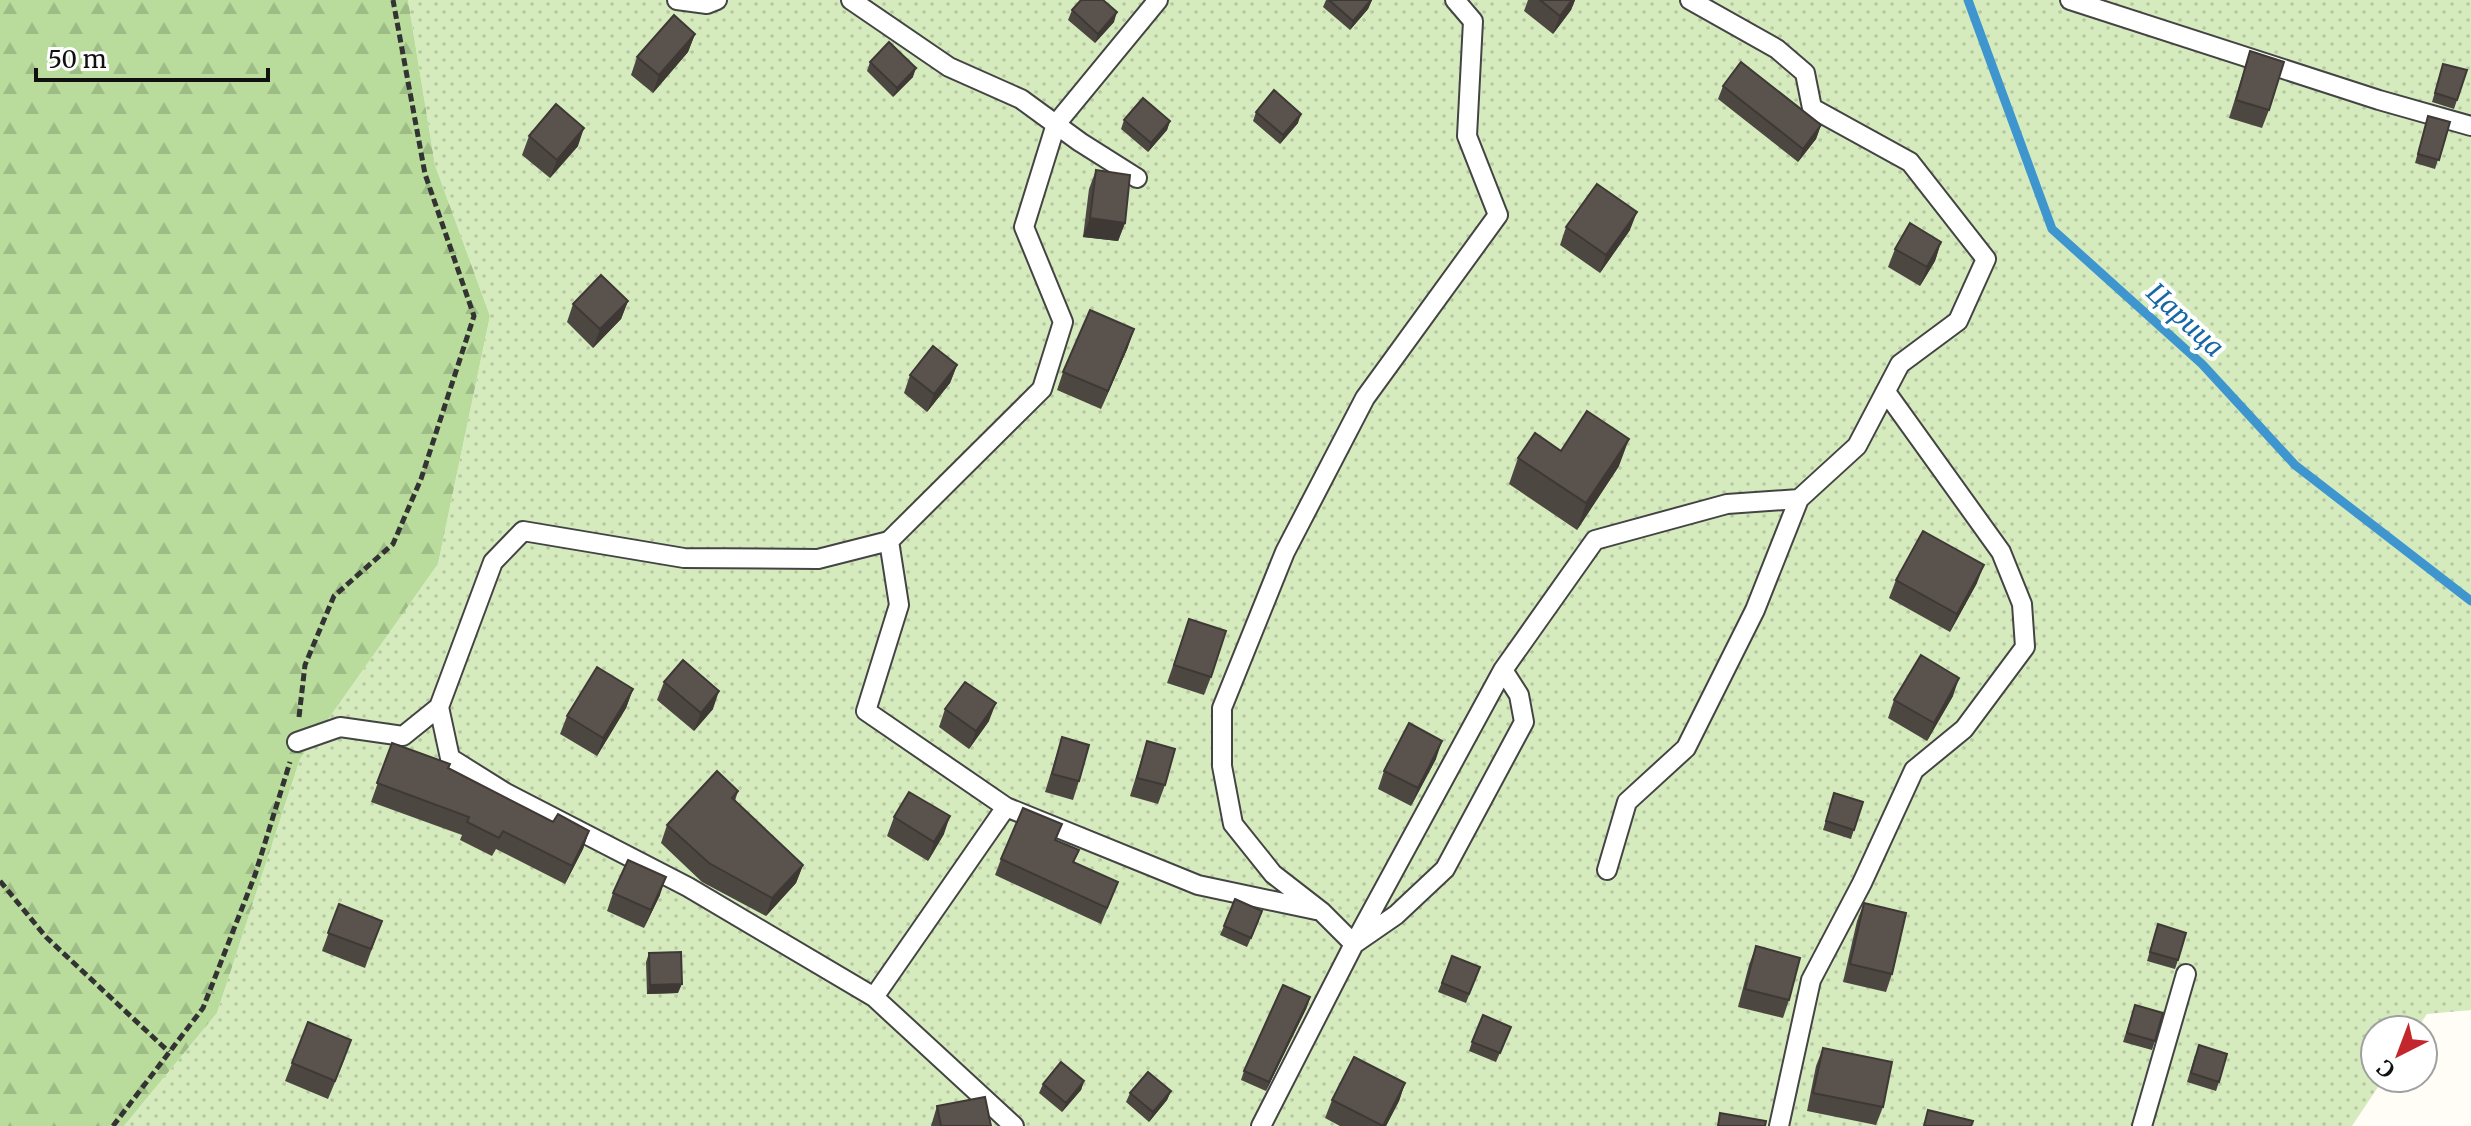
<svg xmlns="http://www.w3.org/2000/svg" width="2471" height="1126" font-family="Merriweather,serif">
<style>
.grass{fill:url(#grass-dots)}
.forest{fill:url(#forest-firs)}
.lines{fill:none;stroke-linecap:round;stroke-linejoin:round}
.stream{stroke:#3f96cf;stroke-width:9}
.lane-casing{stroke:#444;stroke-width:22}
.path{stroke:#333;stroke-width:5;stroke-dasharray:8 4;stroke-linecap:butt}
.lane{stroke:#fff;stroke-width:18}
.wall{fill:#4d4742}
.shaded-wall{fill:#3f3936}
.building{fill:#5a524d;stroke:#3f3936;stroke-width:2}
.labels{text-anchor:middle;stroke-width:8;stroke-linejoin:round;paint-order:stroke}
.water-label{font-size:26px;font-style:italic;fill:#1768a6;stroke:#fff}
</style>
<defs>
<pattern id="grass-dots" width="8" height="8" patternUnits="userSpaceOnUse" patternTransform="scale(2)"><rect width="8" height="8" fill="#d5ebbd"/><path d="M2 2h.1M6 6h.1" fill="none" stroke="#b6c8a1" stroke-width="1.8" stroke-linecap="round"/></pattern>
<pattern id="forest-firs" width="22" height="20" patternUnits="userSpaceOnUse" patternTransform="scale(2)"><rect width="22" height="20" fill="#b9dc9c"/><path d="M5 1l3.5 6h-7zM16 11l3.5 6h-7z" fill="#9ebc85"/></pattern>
</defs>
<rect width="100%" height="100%" fill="#fffdf5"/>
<path class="grass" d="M408 0H2471V1010L2427 1014 2416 1030H2375V1078H2384L2352 1126H124L217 1013 300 759 438 564 490 316 435 165Z"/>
<path class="forest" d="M0 0H408L435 165 490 316 438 564 300 759 217 1013 124 1126H0Z"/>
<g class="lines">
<path class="stream" d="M1968 0 2052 229 2202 364 2295 465 2471 601"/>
<g class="lane-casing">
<path id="lane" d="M677 0 707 4 717 0
M851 0 949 67 1021 99 1080 142 1137 178
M1455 0 1473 21 1467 136 1498 215 1365 398 1285 552 1222 708V766L1233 824 1273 874 1322 912 1354 944 1396 915 1445 869 1524 722 1519 695 1503 670
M2070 0 2379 100 2471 126
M889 541 899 605 866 711 1006 807 1198 885 1316 910
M297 742 340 727 403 736 439 707
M1607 870 1627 802 1686 748 1755 610 1799 499 1857 446 1900 364 1958 321 1986 259 1910 162 1812 108 1805 73 1777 49 1690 0
M874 997 1006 807
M1014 1126 874 997 688 887 506 793 450 758 439 707 493 562 523 531 684 558 818 559 889 541 1042 389 1063 322 1024 227 1056 124 1158 0
M1261 1126 1354 944 1503 670 1595 540 1727 504 1799 499
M1779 1126 1811 980 1862 883 1914 770 1964 729 2025 647 2022 604 2001 552 1886 392
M2142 1126 2186 974"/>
</g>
<path class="path" d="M299 717 305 665 334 596 393 544 421 479 474 316 425 174 393 0
M0 881 46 937 169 1052
M113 1126 203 1008 255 875 290 762"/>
<use href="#lane" class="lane"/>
</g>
<path class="wall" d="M1326 0H1372L1368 9 1350 30 1323 7Z
M1528 0H1575L1571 10 1553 34 1524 11Z
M1072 10 1114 22 1095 43 1068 20Z
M695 34 688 52 653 93 631 75 637 57Z
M2250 51 2269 110 2262 128 2229 118Z
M870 62 913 77 893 97 867 71Z
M2443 64 2467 70 2454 109 2432 102Z
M1723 86 1821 125 1816 139 1798 162 1718 99Z
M1256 112 1298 123 1280 144 1253 121Z
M2428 116 2450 122 2435 169 2415 163Z
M1124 120 1170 121 1167 130 1148 152 1121 129Z
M529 136 578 146 550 178 522 155Z
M1096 170 1125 223 1118 241 1083 237 1089 189Z
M1566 227 1630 230 1600 273 1560 245Z
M1941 242 1935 261 1920 286 1888 267 1895 249Z
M628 301 621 319 593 348 567 322 573 304Z
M1128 347 1101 409 1057 390 1063 372Z
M957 365 950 383 927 412 904 393 910 375Z
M1561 451 1619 466 1577 530 1509 484 1518 458Z
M1896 580 1977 583 1950 632 1889 598Z
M1189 619 1211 677 1204 695 1167 683Z
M664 682 713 709 694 731 657 700Z
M633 689 626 708 597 756 560 734 567 716Z
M1953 696 1927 741 1888 718 1894 700Z
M945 709 989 721 969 749 939 727Z
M1062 737 1079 781 1073 800 1045 792Z
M1147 741 1165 785 1158 804 1130 796Z
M392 743 448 768 553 822 589 831 583 849 565 884 496 849 492 856 460 840 462 835 371 802Z
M1436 759 1411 806 1378 789 1384 771Z
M738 791 735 801 803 865 796 883 766 916 702 882 661 843 667 825Z
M1863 802 1851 839 1823 830 1831 803Z
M894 817 944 834 928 861 887 836Z
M1062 824 1056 840 1079 850 1074 862 1112 898 1101 924 995 875 1001 859Z
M613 893 660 895 644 928 607 911Z
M1864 903 1892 974 1886 992 1843 982 1857 921Z
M339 904 382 921 365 968 322 951Z
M1259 921 1247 947 1220 935 1224 926Z
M2155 933 2178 960 2175 969 2147 961Z
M1756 946 1789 1000 1783 1018 1738 1007 1749 965Z
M649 953 678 993 647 994 646 962Z
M1452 956 1480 967 1466 1003 1438 992Z
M2135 1005 2155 1041 2152 1050 2123 1042Z
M1307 1007 1266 1091 1241 1080 1244 1071Z
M1511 1027 1496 1062 1469 1051 1472 1042Z
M1823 1048 1883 1107 1876 1125 1807 1111 1816 1066Z
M2195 1055 2219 1082 2216 1091 2187 1082Z
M345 1058 328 1099 285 1081 292 1063Z
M1084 1081 1081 1090 1062 1112 1039 1093 1043 1084Z
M1405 1083 1399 1101 1386 1126H1340L1325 1118 1332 1100Z
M1171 1091 1167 1100 1149 1122 1126 1102 1130 1093Z
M937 1106 991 1126H931Z"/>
<path class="shaded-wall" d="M1372 0 1368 9 1350 30 1353 21Z
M1572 0H1575L1571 10 1553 34 1560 16Z
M1117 12 1114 22 1095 43 1098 34Z
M695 34 688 52 653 93 659 75Z
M916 68 913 77 893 97 897 88Z
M1301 114 1298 123 1280 144 1283 135Z
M1170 121 1167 130 1148 152 1151 143Z
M1821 125 1816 139 1798 162 1803 149Z
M584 128 578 146 550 178 557 160Z
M1637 212 1630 230 1600 273 1606 255Z
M1090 218 1125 223 1118 241 1083 237Z
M1941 242 1935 261 1920 286 1927 267Z
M628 301 621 319 593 348 600 329Z
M1134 329 1128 347 1101 409 1108 391Z
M957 365 950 383 927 412 934 394Z
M1629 439 1619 466 1577 530 1586 503Z
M1984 565 1977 583 1950 632 1957 614Z
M1959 678 1953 696 1927 741 1934 723Z
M633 689 626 708 597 756 603 738Z
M719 691 713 709 694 731 701 713Z
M996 703 989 721 969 749 976 731Z
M1442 741 1436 759 1411 806 1418 788Z
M950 816 944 834 928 861 934 842Z
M589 831 583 849 565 884 572 866Z
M803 865 796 883 766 916 772 898Z
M666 877 660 895 644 928 651 910Z
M682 984 678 993 647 994 650 985Z
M1310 997 1307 1007 1266 1091 1269 1082Z
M1084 1081 1081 1090 1062 1112 1066 1103Z
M1405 1083 1399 1101 1386 1126H1383Z
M1171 1091 1167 1100 1149 1122 1153 1112Z"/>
<path class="building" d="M1081 0H1103L1117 12 1098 34 1072 10Z
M1329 0H1371L1353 21Z
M1540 0H1572L1560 16Z
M674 15 695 34 659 75 637 57Z
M889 42 916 68 897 88 870 62Z
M2250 51 2284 62 2269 110 2236 100Z
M1741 62 1821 125 1803 149 1723 86Z
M2443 64 2467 70 2457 100 2435 93Z
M1274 90 1301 114 1283 135 1256 112Z
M1143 98 1170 121 1151 143 1124 120Z
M556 104 584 128 557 160 529 136Z
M2428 116 2450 122 2439 160 2418 154Z
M1096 170 1130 175 1125 223 1090 218Z
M1597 184 1637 212 1606 255 1566 227Z
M1910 223 1941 242 1927 267 1895 249Z
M601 275 628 301 600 329 573 304Z
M1090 310 1134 329 1108 391 1063 372Z
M933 346 957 365 934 394 910 375Z
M1587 411 1629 439 1586 503 1518 458 1535 433 1561 451Z
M1923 531 1984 565 1957 614 1896 580Z
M1189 619 1226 631 1211 677 1174 665Z
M1921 655 1959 678 1934 723 1894 700Z
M683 660 719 691 701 713 664 682Z
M597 667 633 689 603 738 567 716Z
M965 682 996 703 976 731 945 709Z
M1409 723 1442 741 1418 788 1384 771Z
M1062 737 1089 745 1079 781 1052 774Z
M1147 741 1175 749 1165 785 1137 778Z
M392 743 450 764 448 768 553 822 558 814 589 831 572 866 503 831 499 838 467 822 469 817 377 783Z
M717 771 738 791 732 798 803 865 772 898 709 863 667 825Z
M909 792 950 816 934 842 894 817Z
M1834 793 1863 802 1854 830 1826 821Z
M1023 808 1062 824 1055 840 1079 850 1073 862 1118 882 1107 908 1001 859Z
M628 860 666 877 651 910 613 893Z
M1235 899 1262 911 1251 938 1224 926Z
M1864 903 1906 913 1892 974 1850 964Z
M339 904 382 921 371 949 328 933Z
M2158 924 2186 933 2178 960 2150 952Z
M1756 946 1800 958 1789 1000 1745 989Z
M681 952 682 984 650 985 649 953Z
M1452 956 1480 967 1469 994 1442 983Z
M1283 985 1310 997 1269 1082 1244 1071Z
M2135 1005 2163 1013 2155 1041 2127 1033Z
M1483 1015 1511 1027 1500 1053 1472 1042Z
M308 1022 351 1040 335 1081 292 1063Z
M2199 1045 2227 1054 2219 1082 2191 1073Z
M1823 1048 1892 1062 1883 1107 1813 1093Z
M1354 1057 1405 1083 1383 1126 1332 1100Z
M1061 1062 1084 1081 1066 1103 1043 1084Z
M1148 1072 1171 1091 1153 1112 1130 1093Z
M985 1097 991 1126H941L937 1106Z
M1928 1110 1973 1121 1971 1126H1924Z
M1720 1113 1766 1121 1765 1126H1718Z"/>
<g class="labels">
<g class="water-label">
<text transform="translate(2185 320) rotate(43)" y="9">Царица</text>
</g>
</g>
<g transform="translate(2399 1054) rotate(222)"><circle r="38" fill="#ffffff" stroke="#a0a0a0" stroke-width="2"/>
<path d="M0-6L14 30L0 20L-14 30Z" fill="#c4262e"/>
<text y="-12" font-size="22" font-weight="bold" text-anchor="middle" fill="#111111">С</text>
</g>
<path d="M36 68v12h232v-12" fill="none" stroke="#111111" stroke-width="4"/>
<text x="48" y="68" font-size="24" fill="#111111" stroke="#ffffff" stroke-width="6" paint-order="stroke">50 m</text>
</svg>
